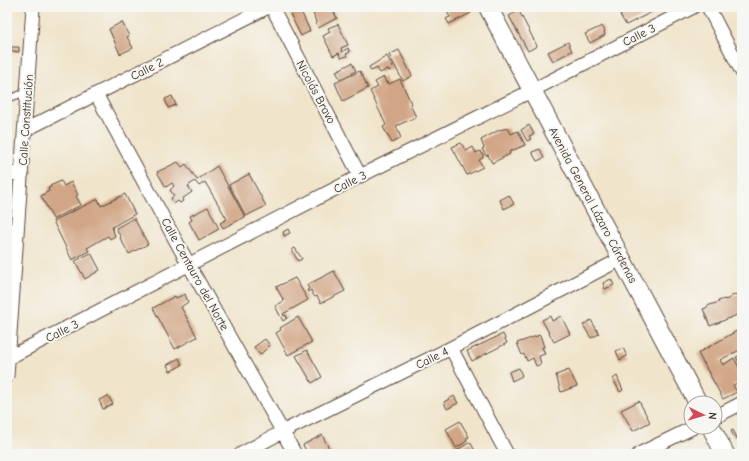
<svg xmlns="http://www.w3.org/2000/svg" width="749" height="461" font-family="'Comic Neue',sans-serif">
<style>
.building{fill:#d1a686}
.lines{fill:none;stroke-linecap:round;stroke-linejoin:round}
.lane-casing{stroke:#564638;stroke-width:8}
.street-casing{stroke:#564638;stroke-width:15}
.secondary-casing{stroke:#564638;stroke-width:20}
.lane{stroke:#fff;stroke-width:6}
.street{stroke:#fff;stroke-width:13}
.secondary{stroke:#fff;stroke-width:18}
.labels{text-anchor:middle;stroke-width:4;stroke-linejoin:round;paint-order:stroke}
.street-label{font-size:12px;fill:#3b2a1e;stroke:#f6f6f2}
</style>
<rect width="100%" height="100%" fill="#f6f6f2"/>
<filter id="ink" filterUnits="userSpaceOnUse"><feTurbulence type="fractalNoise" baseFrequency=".025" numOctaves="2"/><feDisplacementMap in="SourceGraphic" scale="8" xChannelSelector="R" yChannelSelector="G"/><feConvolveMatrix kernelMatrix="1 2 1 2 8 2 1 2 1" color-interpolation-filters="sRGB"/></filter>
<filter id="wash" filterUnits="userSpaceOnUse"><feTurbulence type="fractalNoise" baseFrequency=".012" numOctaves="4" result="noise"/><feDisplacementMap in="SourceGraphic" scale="16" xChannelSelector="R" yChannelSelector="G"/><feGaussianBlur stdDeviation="0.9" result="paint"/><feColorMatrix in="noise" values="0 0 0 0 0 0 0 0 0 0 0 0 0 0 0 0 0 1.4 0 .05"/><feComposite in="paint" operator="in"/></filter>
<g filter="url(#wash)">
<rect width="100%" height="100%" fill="#f0e4ca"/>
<g id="blocks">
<path class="building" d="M305 7H331L337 18 318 28 312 10 307 12Z
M451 7H467L471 13 449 24 446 19 450 17 446 10Z
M637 7H662L626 25 620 15Z
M300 9 310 31 301 36 290 14Z
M519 11 537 46 528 51 509 16Z
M122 22 129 36 127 37 133 48 120 54 109 29Z
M338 24 348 45 341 48 342 52 348 48 350 52 346 54 347 56 341 58 339 53 333 56 323 36 330 32 328 28Z
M602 26 605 31 604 32 605 35 590 43 585 34Z
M568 42 572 51 553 61 548 52Z
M11 47H19V52L11 51Z
M399 50 412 76 403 81 389 55Z
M387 56 393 67 391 68 392 69 389 71 388 69 380 73 377 68 371 71 369 67Z
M352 63 356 71 340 79 336 71Z
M360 71 368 88 343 101 335 83Z
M384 77 386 83 388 82 389 84 400 79 411 103 410 104 416 117 396 126 401 138 392 143 383 127 386 125 370 91 378 87 375 82Z
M172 96 176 105 168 108 165 99Z
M529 125 534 134 529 136 531 139 527 141 521 130Z
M508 128 511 134 518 131 525 145 509 152 510 154 492 163 488 155 486 156 482 149 484 148 481 140 499 130Z
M461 143 466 151 473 147 476 153 480 151 483 155V158L479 160 483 167 467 175 452 147Z
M540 149 544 158 537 161 532 152Z
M178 162 182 167 186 164 197 180 217 166 245 217 223 228 220 223 227 219 205 182 199 186 195 181 188 186 192 192 182 199 183 201 180 203 178 201 174 204 171 198 174 196 170 190 174 186 172 183 166 187 157 172Z
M249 174 266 206 246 216 229 185Z
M61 181 64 186 71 182 78 195 76 196 81 205 53 219 41 196 49 191 48 188 51 187 50 186Z
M125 194 135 214 112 227 115 236 110 239 108 236 87 248 89 251 72 260 53 221 98 199 101 206Z
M509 195 514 204 504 209 500 200Z
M208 207 219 229 199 240 189 222 192 220 190 216Z
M134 218 148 244 129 254 120 238H121L116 228Z
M288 229 290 233 284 236 283 232Z
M295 248 302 259 298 261 292 250Z
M91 253 100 270 85 279 75 261Z
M334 271 345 291 321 303 317 296 315 297 313 295 311 290 308 292 307 290 309 289 307 285Z
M295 278 308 300 283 314 284 316 286 315 287 318 283 321 275 306 284 301 276 287Z
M611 279 614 285 605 289 603 283Z
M742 293V313L710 326 703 309 708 307 707 306 719 302 718 301 725 299V300L730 298V297L736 294V295Z
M185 294 188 302 181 307 197 337 175 349 153 308 175 296 176 298Z
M550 316 552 321 561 316 570 334 554 342 542 320Z
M298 317 312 342 288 355 276 333 281 330 280 328Z
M591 320 599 334 591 338 583 325Z
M742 328V349L720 360 723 365 734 358 742 373V381L733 385 737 392 723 399 704 364 705 363H703L698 353Z
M503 334 507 343 472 361 467 351Z
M540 335 544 347H542L545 354 539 356 541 364 536 366 533 358 527 361 524 354 522 355 517 343Z
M265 339 270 345 260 355 254 347Z
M623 348 627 356 620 360 616 351Z
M307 350 322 377 312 383 296 356Z
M742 354V368L736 357Z
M179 358 182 365 171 371H170L167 365Z
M519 368 522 376 512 381 509 372Z
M569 370 577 386 561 392 556 375Z
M617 376 623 390 620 392 613 379Z
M108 396 113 404 103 409 99 400Z
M454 396 458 403 447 409 444 402Z
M639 401 650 422 633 431 621 410Z
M460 421 469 437 466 438 467 441 456 448 446 429Z
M733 430 737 438 735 439 731 431Z
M322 435 332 454H308L303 445Z
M470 442 477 454H457L456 451Z"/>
</g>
</g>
<g filter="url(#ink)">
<use href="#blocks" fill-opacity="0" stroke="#564638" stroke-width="1"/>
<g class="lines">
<g class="lane-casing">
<path id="lane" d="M7 99 27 92"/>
</g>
<g class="street-casing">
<path id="street" d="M272 7 360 176
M708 7 742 72
M96 94 189 265 295 454
M25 130 268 7
M7 173 22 174
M451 348 507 454
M8 358 360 176 533 90 693 7
M7 376 33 7
M715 417 742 403
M241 454 282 432 451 348 621 259
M639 454 694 427"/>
</g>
<g class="secondary-casing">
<path id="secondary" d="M488 7 698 403
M711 427 725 454"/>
</g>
<use href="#lane" class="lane"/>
<use href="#street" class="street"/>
<use href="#secondary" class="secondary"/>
</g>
</g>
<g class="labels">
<g class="street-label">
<text transform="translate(639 35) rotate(-27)" y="4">Calle 3</text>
<text transform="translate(147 69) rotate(-27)" y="4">Calle 2</text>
<text transform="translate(316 92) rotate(62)" y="4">Nicolás Bravo</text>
<text transform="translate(26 120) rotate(-86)" y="4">Calle Constitución</text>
<text transform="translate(350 182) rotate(-27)" y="4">Calle 3</text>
<text transform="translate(593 205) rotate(62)" y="4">Avenida General Lázaro Cárdenas</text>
<text transform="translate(195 274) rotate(61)" y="4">Calle Centauro del Norte</text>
<text transform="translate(62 331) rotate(-27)" y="4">Calle 3</text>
<text transform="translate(432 358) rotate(-26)" y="4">Calle 4</text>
</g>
</g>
<rect width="749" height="461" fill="none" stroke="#f6f6f2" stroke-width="24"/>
<g transform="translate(703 415) rotate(95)"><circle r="19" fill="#f6f6f2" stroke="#aba49d"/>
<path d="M0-3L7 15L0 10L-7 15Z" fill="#d1495b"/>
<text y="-6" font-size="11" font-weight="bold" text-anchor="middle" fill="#3b2a1e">N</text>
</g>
</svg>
